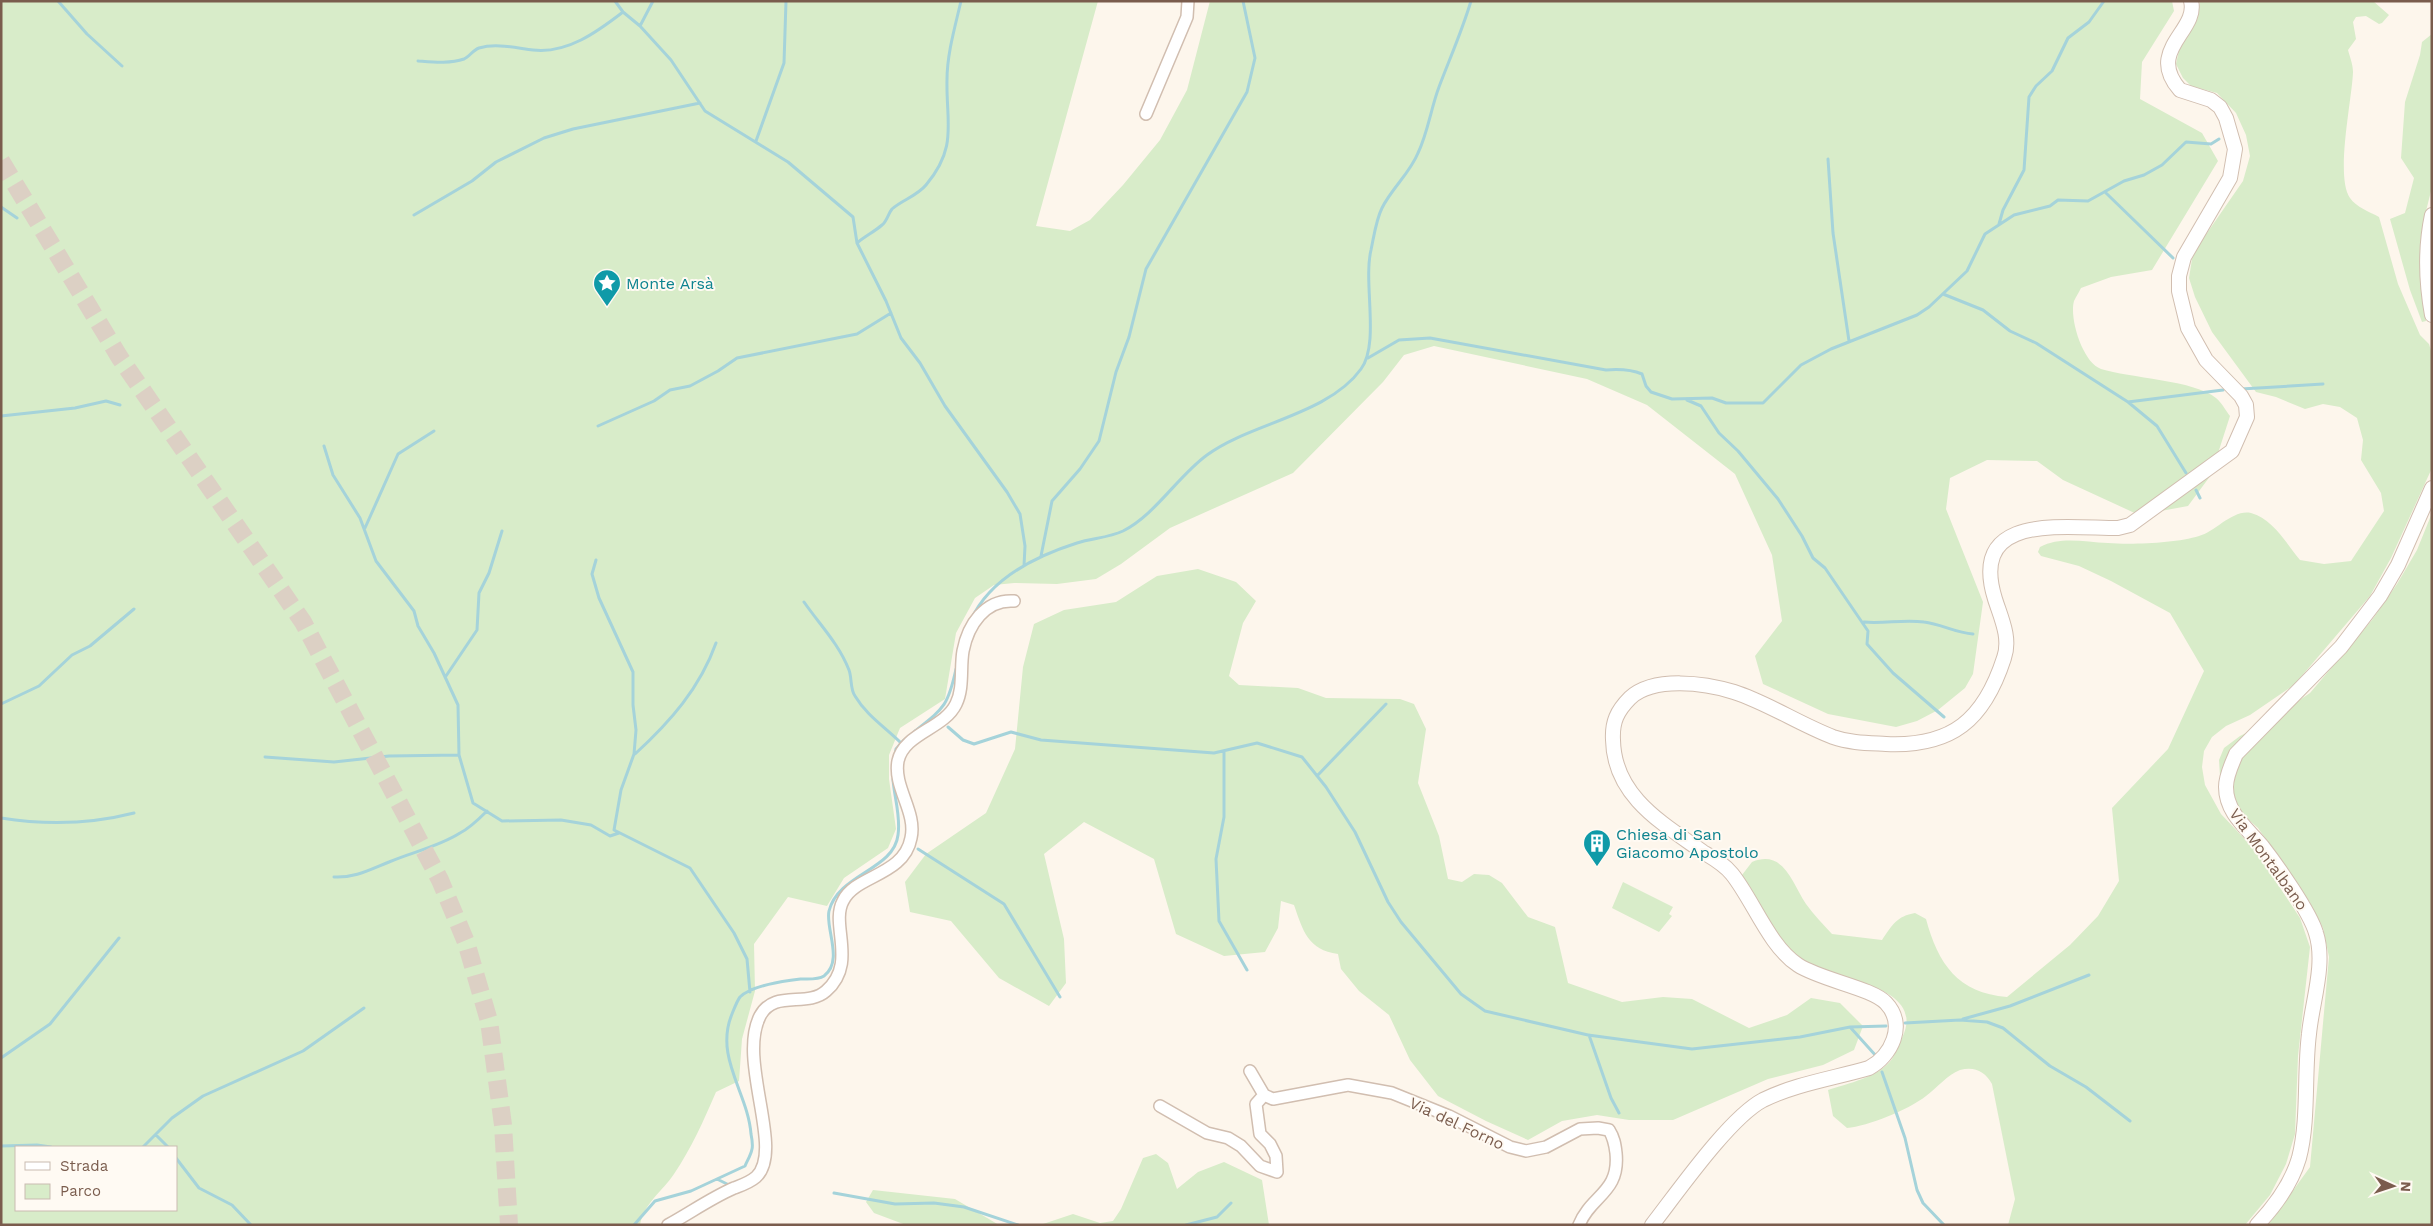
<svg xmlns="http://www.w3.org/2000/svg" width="2433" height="1226" font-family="'Work Sans',sans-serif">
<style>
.green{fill:#d8ecc9;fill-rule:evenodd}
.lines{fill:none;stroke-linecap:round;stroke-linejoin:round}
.stream{stroke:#a5d3da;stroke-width:3}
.trunk-tunnel{stroke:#dcd0c4;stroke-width:18;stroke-dasharray:18 9;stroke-linecap:butt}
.minor-casing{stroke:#d1beb0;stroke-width:14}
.tertiary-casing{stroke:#d1beb0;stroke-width:16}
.minor{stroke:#fff;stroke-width:11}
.tertiary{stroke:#fff;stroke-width:14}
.labels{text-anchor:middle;stroke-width:4;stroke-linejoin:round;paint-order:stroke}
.culture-label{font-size:16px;fill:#0d838f;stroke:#fffaf3;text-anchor:start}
.street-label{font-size:16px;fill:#7a5c4d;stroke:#fffaf3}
</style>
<rect width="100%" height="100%" fill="#fdf6ec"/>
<path class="green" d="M1 1H1098L1036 226 1070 231 1090 220 1123 185 1160 140 1187 90 1210 1H2172L2174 11 2142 62 2140 99 2202 133 2218 161 2152 270 2111 277 2081 288C2079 292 2076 297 2074 301 2069 319 2083 363 2101 369 2129 378 2194 380 2216 398 2222 403 2226 411 2230 416L2211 475 2188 506 2139 515 2063 480 2037 461 1987 460 1950 478 1946 509 1983 602 1973 674 1965 688 1938 710 1917 721 1896 727 1828 714 1763 684 1755 656 1782 621 1772 555 1735 474 1647 405 1587 379 1434 346 1404 355 1383 382 1293 473 1170 528 1121 564 1096 579 1057 584 1014 583 994 585 975 598 956 633 945 699 900 728 889 755V779L896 829 888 848 844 878 827 906 788 897 754 944 755 991 742 1039 739 1081 716 1092C704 1120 691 1149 674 1174 662 1192 644 1203 640 1225H1ZM16 1147H176V1210H16Z
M2200 1H2373L2389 15 2382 23 2379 24 2366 16 2356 17 2353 22 2356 39 2348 50C2350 57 2353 65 2353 72 2352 100 2335 176 2350 198 2356 207 2370 212 2379 217L2398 284 2420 335 2429 344 2432 354V468L2391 558 2370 596 2294 685 2250 715 2226 726 2212 737 2204 751 2202 767 2205 785 2221 814 2255 850 2300 918 2310 947 2298 1056 2295 1134 2286 1164 2270 1195 2245 1225H2008L2015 1199 1992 1084C1985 1071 1974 1066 1960 1070 1947 1075 1937 1088 1926 1096 1908 1110 1868 1126 1847 1128L1833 1116 1828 1090C1848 1083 1878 1078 1892 1059 1896 1053 1898 1045 1902 1038 1929 983 1828 980 1800 959 1787 949 1745 890 1742 875L1752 862C1784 849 1792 883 1806 904 1814 915 1823 924 1832 934L1882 940C1892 925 1897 916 1915 913L1926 919C1938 964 1958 993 2007 997L2070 945 2098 916 2119 881 2112 808 2168 749 2204 671 2170 613 2111 581 2079 566 2041 556 2038 552 2040 547C2061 536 2084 542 2108 543 2132 545 2177 543 2199 536 2215 532 2233 509 2251 513 2273 519 2286 543 2300 560L2324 564 2351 561 2384 511 2381 493 2361 460 2363 440 2357 418 2340 407 2323 404 2305 409 2276 397 2256 392 2212 332 2195 297 2189 278 2192 259 2198 246 2243 181 2250 156 2246 135 2236 113 2217 93 2191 86 2183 78 2176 64 2180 46 2197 20Z
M2432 34V187L2425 215 2420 271 2426 321 2422 322 2410 290 2390 219 2405 213 2414 178 2401 158 2405 102 2420 55 2422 42Z
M2432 513V1225H2268L2310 1167 2329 957 2323 928 2309 901 2258 828 2240 812 2227 794 2220 776 2219 760 2224 748 2240 736 2264 724 2310 693 2372 620 2397 584 2417 550Z
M1198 569 1236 582 1256 601 1243 623 1229 676 1239 685 1298 688 1326 698 1400 699 1414 704 1426 729 1418 783 1439 836 1448 879 1462 882 1474 874 1489 875 1502 883 1528 917 1555 927 1568 983 1622 1002 1663 997 1692 999 1749 1028 1787 1015 1811 998 1840 1003 1863 1026 1854 1050 1823 1065 1768 1079 1673 1120H1629L1597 1115 1562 1121 1528 1140 1486 1121 1438 1096 1410 1060 1389 1015 1359 991 1341 969 1338 954C1308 950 1303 931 1294 905L1281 901 1278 928 1265 952 1224 956 1176 934 1154 859 1084 822 1044 854 1064 939 1066 983 1049 1006 999 978 951 921 910 912 905 882 926 854 986 813 1015 749 1023 667 1034 624 1064 610 1116 602 1157 576Z
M1623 882 1673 907 1669 914 1672 916 1659 932 1612 908Z
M1156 1154 1168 1163 1177 1189 1198 1172 1224 1162 1262 1180 1269 1225H1040L1073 1214 1100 1223 1113 1221 1121 1209 1143 1158Z
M873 1190 955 1199 999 1225H906L874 1213 866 1202Z"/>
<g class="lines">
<path class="stream" d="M58 1 87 34 122 66
M615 1 623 12 640 26 671 60 705 111 788 162 853 217 857 243 886 301 901 338 920 363 945 406 1007 492 1020 514 1025 546 1024 566
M640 26 653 1
M418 61C432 62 450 64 464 59 469 57 473 50 479 48 496 43 516 48 533 50 567 54 597 32 623 12
M756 141 784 63 786 1
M1828 159 1833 233 1849 341
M2106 193 2173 258
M1 207 17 218
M414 215 472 181 496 162 544 138 573 129 700 103
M1999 224 2003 210 2024 170 2029 97 2036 86 2052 71 2068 38 2089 22 2104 1
M857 243C865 236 874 232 882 225 887 221 888 214 892 209 902 200 917 196 926 185 958 147 946 123 947 80 947 54 955 27 961 1
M1943 294 1983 310 2010 331 2036 343 2128 402 2157 426 2186 473
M1368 358 1399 340 1430 338 1606 370C1619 369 1630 369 1642 374L1646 386 1651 392 1672 399 1712 398 1726 403H1763L1801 365 1831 349 1917 315 1929 307 1967 271 1985 234 2014 215 2050 206 2058 200 2088 201 2124 181 2144 175 2162 165 2186 142 2211 144 2219 139
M2241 389 2323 384
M1687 400 1701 406 1719 433 1738 451 1778 499 1802 536 1813 558 1825 568 1868 631 1867 644 1893 673 1944 717
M2128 402 2223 390
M1 416 75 408 106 401 120 405
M598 426 654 401 670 390 690 386 718 371 737 358 857 334 891 313
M324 446 333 475 360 518 376 561 414 611 418 626 434 653 458 705 459 755 473 803 502 821 561 820 591 825 610 836 619 833
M2196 490 2200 498
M365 528 398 454 434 431
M1041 556 1052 501 1080 469 1099 441 1116 372 1129 337 1146 269 1247 92 1255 58 1243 1
M596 560 592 574 599 598 633 672V705L636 730 634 754 621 790 614 830 690 868 734 933 747 959 750 992
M804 602C820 625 839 644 849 670 852 678 850 689 855 696 867 716 885 727 901 743
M971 620C990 578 1036 556 1077 543 1092 538 1108 538 1123 531 1155 515 1178 476 1207 455 1250 423 1328 415 1361 369 1380 343 1363 283 1371 250 1374 236 1376 220 1382 208 1392 188 1410 173 1418 153 1428 132 1431 108 1439 87 1450 58 1462 31 1471 1
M1864 622C1884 624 1904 619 1924 622 1941 624 1956 633 1973 634
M446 676 477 630 479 593 489 573 502 531
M1 704 39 686 72 655 90 646 134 609
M948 727 963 740 974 744 1011 732 1041 740 1214 753 1257 743 1302 757 1326 787 1355 832 1388 902 1401 922 1461 994 1485 1011 1588 1035 1692 1049 1800 1037 1850 1027 1886 1026
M915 731C944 708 948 706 956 669
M1224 752V817L1216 859 1219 921 1247 970
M635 754C670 722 700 688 716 643
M895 755 896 749 904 740
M265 757 334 762 389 756 459 755
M1317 776 1386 704
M1 818C45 825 91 824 134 813
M918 849 1004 904 1060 997
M334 877C355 878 369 870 389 862 412 852 438 847 460 833 470 828 479 819 487 811
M1963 1019 2010 1006 2089 975
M1905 1023 1960 1020 1987 1022 2003 1028 2050 1066 2086 1087 2130 1121
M1850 1027 1877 1057
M1589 1035 1611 1098 1619 1113
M1 1058 50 1024 119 938
M1882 1072 1905 1138 1917 1190 1923 1203 1944 1225
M156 1135 168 1147
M1 1146 37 1145 51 1147
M143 1147 172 1118 203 1096 303 1051 364 1008
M176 1158 199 1188 232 1205 251 1225
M717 1179 729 1185
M834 1193 895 1204 934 1203 964 1207 1018 1225
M634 1225 655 1201 691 1191 745 1166C747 1161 751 1155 752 1149 753 1145 752 1139 751 1134 748 1093 714 1057 732 1014 734 1009 737 1001 740 997 752 985 785 981 801 979 808 979 818 980 824 976 844 961 825 928 829 911 838 874 894 870 898 835 901 816 894 797 893 779
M1186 1225 1217 1217 1231 1203"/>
<path class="trunk-tunnel" d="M1 161 120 358 303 622 440 880 466 942 489 1021 503 1125 509 1225"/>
<g class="minor-casing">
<path id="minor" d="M1146 114 1187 17 1188 1
M1250 1071 1264 1095 1273 1099 1348 1085 1392 1093 1449 1116 1510 1147 1526 1151 1546 1147 1580 1129 1598 1128 1609 1130C1614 1138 1615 1144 1616 1153 1620 1193 1591 1195 1579 1225
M1160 1106 1207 1133 1228 1138 1241 1146 1260 1166 1277 1172 1276 1156 1270 1144 1260 1134 1256 1104 1264 1095
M668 1225C690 1213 711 1198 734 1188 742 1185 749 1183 756 1177 785 1150 737 1061 760 1016 774 989 807 1008 826 991 858 963 830 925 843 901 855 875 904 876 911 838 917 812 893 787 898 761 904 733 944 729 956 704 964 688 960 668 963 651 968 625 985 599 1014 601"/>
</g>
<g class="tertiary-casing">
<path id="tertiary" d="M2432 215C2425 248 2426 282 2432 315
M1652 1225C1677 1193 1729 1118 1763 1100 1795 1084 1835 1078 1869 1068 1891 1056 1907 1025 1886 1003 1872 988 1821 980 1798 965 1769 946 1753 900 1732 874 1724 864 1713 858 1703 852 1662 823 1614 796 1613 740 1612 722 1617 711 1630 698 1654 676 1705 683 1734 692 1768 703 1799 724 1833 737 1850 743 1868 743 1886 744 1952 747 1984 720 2004 658 2011 638 2001 618 1995 599 1968 512 2064 528 2118 528L2130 525 2232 451 2247 417 2246 405 2241 396 2206 360 2188 328 2179 291V276L2184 257 2230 178 2235 149 2226 118 2220 107 2211 100 2180 90C2145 50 2199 31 2191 1
M2257 1225C2274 1207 2292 1182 2299 1158 2309 1120 2304 1073 2309 1034 2312 1002 2326 964 2316 933 2310 912 2276 864 2262 846 2247 828 2226 813 2226 787 2226 775 2232 764 2236 754L2341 647 2380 596 2398 565 2432 488"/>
</g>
<use href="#minor" class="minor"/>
<use href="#tertiary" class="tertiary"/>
</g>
<defs>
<g id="sight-pin" transform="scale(1.4375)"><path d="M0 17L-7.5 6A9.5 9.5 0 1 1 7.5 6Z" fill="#0f9aa8" stroke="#fffaf3"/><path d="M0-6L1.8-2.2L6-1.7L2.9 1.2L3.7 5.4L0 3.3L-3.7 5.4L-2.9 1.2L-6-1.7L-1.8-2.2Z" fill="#fff"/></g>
<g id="building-pin" transform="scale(1.4375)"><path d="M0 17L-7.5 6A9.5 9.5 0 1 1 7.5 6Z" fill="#0f9aa8" stroke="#fffaf3"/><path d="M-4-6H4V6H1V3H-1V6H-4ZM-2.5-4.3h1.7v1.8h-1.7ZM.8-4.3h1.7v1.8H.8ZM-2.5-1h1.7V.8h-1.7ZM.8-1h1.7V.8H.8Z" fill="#fff"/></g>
</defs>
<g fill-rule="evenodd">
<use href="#sight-pin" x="607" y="283"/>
<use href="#building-pin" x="1597" y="843"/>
</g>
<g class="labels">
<g class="culture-label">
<text x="626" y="289">Monte Arsà</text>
<text x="1616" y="840">Chiesa di San<tspan x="1616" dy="18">Giacomo Apostolo</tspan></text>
</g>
<g class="street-label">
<text transform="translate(2269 859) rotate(54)" y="6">Via Montalbano</text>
<text transform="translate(1457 1123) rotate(25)" y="6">Via del Forno</text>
</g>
</g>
<rect width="2433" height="1226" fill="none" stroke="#7a5c4d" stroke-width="5"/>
<rect x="15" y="1146" width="162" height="65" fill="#fffaf3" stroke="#cabbb1"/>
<rect x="25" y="1162" width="25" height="8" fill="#ffffff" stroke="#cabbb1"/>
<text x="60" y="1171" font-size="15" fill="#7a5c4d">Strada</text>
<rect x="25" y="1184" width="25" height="15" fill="#d8ecc9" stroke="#cabbb1"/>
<text x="60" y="1196" font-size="15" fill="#7a5c4d">Parco</text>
<g transform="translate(2393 1186) rotate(93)" stroke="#fffaf3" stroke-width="4" paint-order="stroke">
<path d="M0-4L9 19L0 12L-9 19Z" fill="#7a5c4d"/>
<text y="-8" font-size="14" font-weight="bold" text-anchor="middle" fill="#7a5c4d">N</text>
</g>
</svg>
